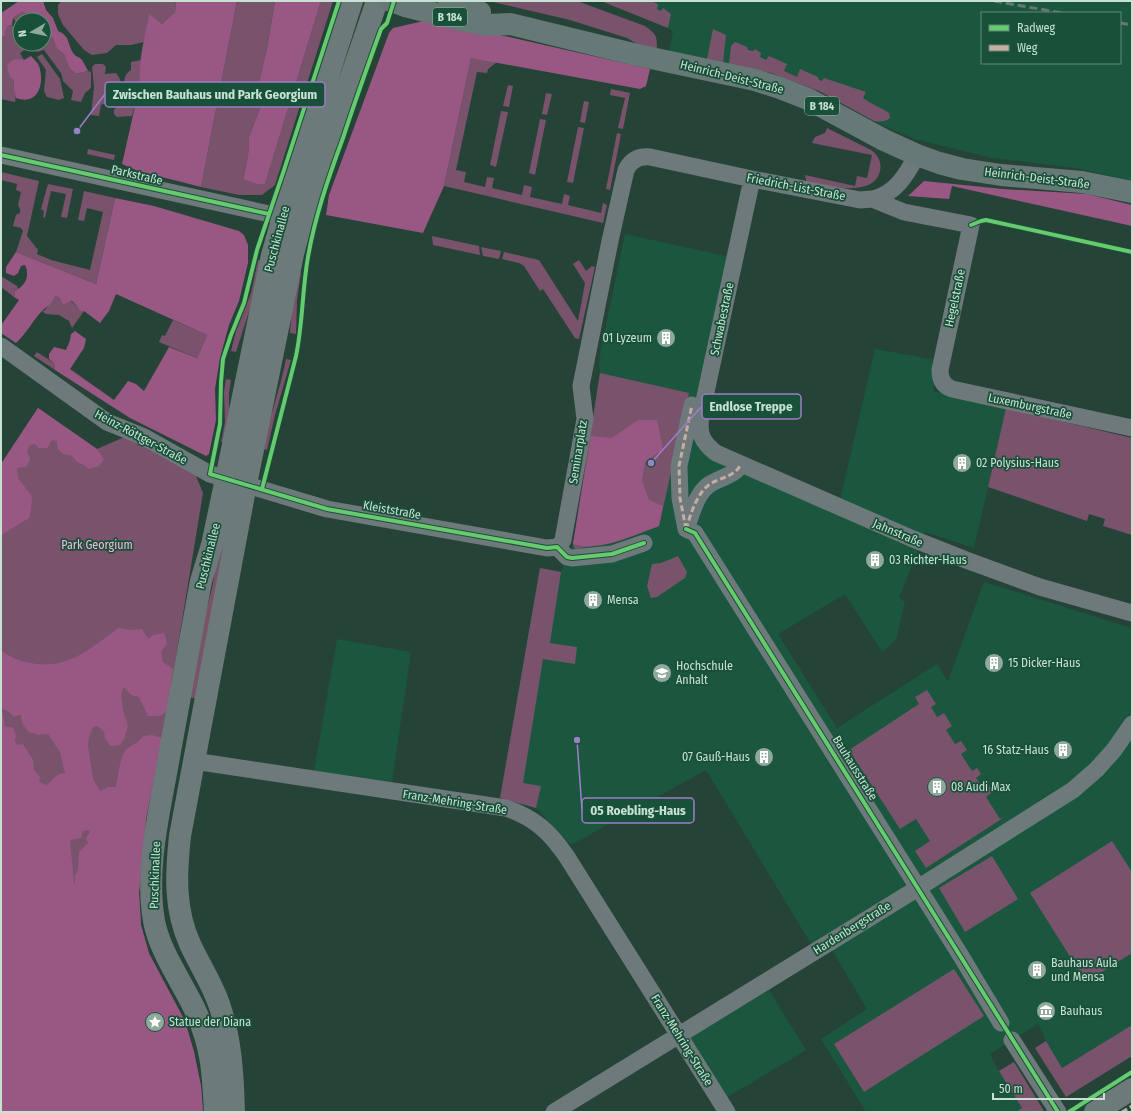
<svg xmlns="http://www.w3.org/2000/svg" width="1133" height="1113" font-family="'Fira Sans Condensed',sans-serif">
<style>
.built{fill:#1a573e;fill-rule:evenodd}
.green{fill:#79536c}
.forest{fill:#995783;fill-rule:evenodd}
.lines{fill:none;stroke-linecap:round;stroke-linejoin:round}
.street{stroke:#6d797a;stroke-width:17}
.secondary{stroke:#6c7a7a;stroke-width:22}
.primary{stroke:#667977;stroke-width:22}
.rail{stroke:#677673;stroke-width:3;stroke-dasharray:8 4;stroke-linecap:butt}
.quiet{stroke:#c7aca2;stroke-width:3;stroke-dasharray:6 3;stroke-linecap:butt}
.cycleway-casing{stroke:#195039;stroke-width:6}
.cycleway{stroke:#67ca6e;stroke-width:4}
.labels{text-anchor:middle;stroke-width:3.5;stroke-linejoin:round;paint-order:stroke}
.shield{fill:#195039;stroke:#93b6a5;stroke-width:1}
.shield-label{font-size:11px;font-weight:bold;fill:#c7e2d3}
.street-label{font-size:12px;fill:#c7e2d3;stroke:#195039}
.poi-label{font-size:12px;fill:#c7e2d3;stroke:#195039;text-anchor:start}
.park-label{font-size:12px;fill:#fab8e0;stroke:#195039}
.leader{fill:none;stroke:#9d7ec8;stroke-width:1.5}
.callout-dot{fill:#9d7ec8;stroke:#195039;stroke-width:1.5}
.callout{fill:#195039;stroke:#9d7ec8;stroke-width:1.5}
.callout-label{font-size:13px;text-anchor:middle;font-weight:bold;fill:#c7e2d3}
</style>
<rect width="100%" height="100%" fill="#264337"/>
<path class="built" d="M601 1H1132V181L1076 168 992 158 915 139 886 127 819 91 771 73 703 58 665 72 673 31 668 28ZM982 13H1120V63H982Z
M625 234 730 257 693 436 699 449 708 456 837 513 875 349 937 360 933 391 1006 408 974 548 925 532 899 598 905 602 896 640 882 652 845 594 778 634 837 728 937 664 948 681 984 582 1132 628V1025L1062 1068 1044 1038 1045 1037 1038 1024 990 1054 999 1071 1014 1062 1044 1111 1042 1112H866L821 1039 867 1009 832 950 819 957 706 770 571 845 536 808 500 798 540 568 561 572 573 544 600 373 599 365 601 349Z
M337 639 411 652 392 782 314 771Z
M769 990 806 1050 726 1098 688 1039Z"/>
<path class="green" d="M61 1H176L175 12 162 24 149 15 144 42 131 45H116L107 53 92 55 84 50 63 25 58 14V5Z
M237 1H275L267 48 259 83 260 108 249 137 248 156 243 178 257 184H265L321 1H333L275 185 262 195H239L201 187Z
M489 1H577L645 26C656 34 657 35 657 49L639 45 627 38 570 20Z
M601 1H651L658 4 657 9 661 11 663 8 671 14 668 28Z
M22 12 30 16H35L42 20H20V28L13 18Z
M12 25 20 37V44H24L27 48 20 53 24 60C21 67 15 75 14 82 13 89 17 96 15 102L1 99V38L5 36V32L8 26Z
M44 26 47 33 53 39 57 49 64 54 69 68 76 74 88 71 91 72V88L85 93 81 102 71 100 73 91 63 81 61 73 44 50 37 52 31 44H44Z
M713 29 726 35 723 63 707 59Z
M735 42 747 47 748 50 753 51 755 49 761 53 760 57 766 60 769 56 787 64 784 71 797 77 800 69 818 77 819 80 822 81 824 78 866 92 863 98C871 104 880 107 889 113L890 118C885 122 880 122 874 121L819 91 771 73 729 64 731 46Z
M42 54 60 79 64 98 59 100 47 97 44 91 46 70 37 57Z
M471 57 497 62 488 69 487 73 477 72 456 170 466 172 464 182 485 187 487 177 494 178 492 188 522 195 524 185 532 187 530 197 562 204 564 194 570 196 568 205 601 213 603 203 607 205 603 223 444 186Z
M141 60C140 71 142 83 137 93L133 90H129L124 86C124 78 125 74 131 70V62Z
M95 64H103L106 67 105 74 116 73C126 85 118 89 108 96L106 103 101 105 99 116 91 115 94 87 92 67Z
M508 85 513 86 509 107 503 106Z
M611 89 630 93 623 129 618 128 625 98 610 95Z
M546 93 552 94 547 115 542 114Z
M123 95 130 99 136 100 132 116 117 117 114 114V110L117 106 121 107 122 96Z
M584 101 589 102 585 123 580 122Z
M501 111 508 112 496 167 490 165Z
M540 119 546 120 535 175 529 173Z
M578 127 584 128 573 183 567 182Z
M827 128 871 150C878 155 882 162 880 171 874 198 827 186 807 182L806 180 805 175 855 186 857 176 867 178 872 155 812 143 815 137 825 133Z
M617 133 621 134 610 190 606 189Z
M88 149 115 155 114 160 87 154Z
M1 172 39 181 27 236 38 250 37 254 51 260 90 270 103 212 87 208 84 221 78 220 84 191 115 198 96 284 16 252 23 231 21 228 13 226 16 215 20 213V209L18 205 21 192 16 190 17 184 1 180Z
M48 184 73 189 67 218 61 217 66 194 51 191 45 218 43 217 44 211 41 209Z
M432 236 479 246 480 255 433 245Z
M481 247 501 251 499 259 483 256Z
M504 252 539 260 578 321 585 283 573 264 579 260 586 271 592 266 595 267 579 339 575 338 543 289 540 291 524 266 519 263 502 259Z
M258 260H262L255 293 236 352 231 351 236 331 251 293Z
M297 272 301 273 297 300 296 334 290 333 292 303Z
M1 276 17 286 18 289 15 291 14 297 1 287Z
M55 296C67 301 73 299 80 311H84L72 328 69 321 59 315 46 314 42 311 45 310Z
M173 320 207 335 197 358 159 342 162 335 165 336Z
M37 352 54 363 55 370 34 356Z
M286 359 291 360 275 415 267 450 262 449C269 419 280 390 286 359Z
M600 373 689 393 659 526 617 541 576 549 574 548 573 544Z
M226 379 231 380 229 393V423L225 443 221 442 225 422 224 392Z
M38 408 97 449 129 435 194 471 203 493 167 712 146 819 139 893 141 925 149 953 185 1021 194 1052 201 1086 203 1112H1V464Z
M1006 408 1132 438V535L1103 526 1105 519 1089 514 1087 521 988 487Z
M225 516 233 517 198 699 187 697 196 652 212 588Z
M678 556 687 572 685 578 657 597 651 598 647 586 652 564 661 563Z
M540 568 561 572 550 643 577 647 575 664 543 659 523 783 541 786 536 808 500 798Z
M927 690 936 704 931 707 937 717 944 713 952 726 946 730 955 744 961 741 967 750 961 754 972 771 977 768 981 774 976 778 984 789 989 786 993 791 986 797 1000 819 1006 816 926 868 915 851 930 841 916 819 900 829 849 750 919 704 915 697Z
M1112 841 1132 872V953L1086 982 1030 893Z
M992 856 1018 899 965 932 939 888Z
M954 969 984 1016 864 1092 834 1044Z
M1132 1025V1056L1066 1097 1035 1048 1046 1041 1062 1068Z
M1014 1062 1044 1111 1042 1112H1016L1022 1108 999 1071Z"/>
<path class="forest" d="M19 1H43L46 10 53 18 58 31C71 36 67 45 74 54 76 57 80 57 82 60 84 63 86 67 88 71L76 74 69 68 64 54 57 49 53 39 47 33 44 26V20H42L35 16H31L22 12 13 18 12 25 8 26 5 32V36L1 38V13Z
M176 1H237L201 187 138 171 122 164 140 84C138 61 145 37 149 14L162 24 175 12Z
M275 1H321L265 184H257L243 179 248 156 249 137 260 108 259 83 267 48Z
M428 20 483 31 650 69 646 86 640 89 471 58 444 186 423 233 326 215 329 195 389 33 393 28Z
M31 56C34 59 38 63 39 66 45 84 38 106 16 98L14 90V80L10 77 7 66C12 58 16 59 24 60Z
M924 181 1003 189 1087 194 1132 205V226L952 186 949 199 908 196Z
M115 198 154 206 239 231 244 235 248 245V263L239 301 229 325 220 358 215 389 216 420 209 454 206 456 130 418 55 370 54 363 49 359V354L54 347 66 350 70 340 71 334 75 331 86 339 84 348 70 369 114 400 128 381 136 384 144 391 169 347 197 358 207 335 116 294 109 311 100 323 84 311H80L76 305 72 301 63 304 60 298 55 296C50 307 48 305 41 312 32 322 26 334 16 343L1 333V324H2L19 300 14 297 15 291C26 285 30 276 25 265L21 266 18 273 14 276 6 273V267L16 252 96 284Z
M38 408 97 449 104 459 99 466 89 469 84 465 77 462 72 456 63 454 58 449 57 441 52 440 47 448H39L35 444 30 445 27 451 30 459 26 467 17 468 18 478 32 496 31 510 29 518 1 535V464Z
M638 420H657L663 449 645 462 642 481 649 500 663 506 659 526C634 535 598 553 573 544L591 436 612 438Z
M118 628 132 630 142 629 148 639 153 635 164 633 167 643 161 652 163 662 173 669 167 712 159 716H148L139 697 131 695 124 687 121 693 123 710 128 726 124 739 120 745 110 746 105 738 104 732 98 726 93 727 89 737 88 746 93 779 100 791 108 787H116C118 777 120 754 128 748 136 742 136 745 143 736L152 735 162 738 146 819 139 893 141 925 149 954 185 1021 194 1052 201 1086 203 1112H1V650C8 656 17 660 26 662 65 672 89 650 118 628ZM2 709 8 711 14 717 18 715H21C21 724 25 728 30 733H35L37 735 48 734 60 752 65 773C57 773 53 779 47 785L39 782 40 777 34 770 33 760 23 744 17 745 15 740 16 735 13 728 5 726ZM89 830 90 832 86 838 88 843 79 852 78 870 75 876V884H74L70 840 81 838 83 831Z"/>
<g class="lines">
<path class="street" d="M1 155 283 217
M752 179 701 415C698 434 702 442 716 453L913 539 966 560 1040 587 1132 613
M872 199C895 195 907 174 917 155
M1 346 107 422 144 437 210 474 327 509 547 548 557 547
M686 529 695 533 961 956 1001 1023
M686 529 680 498 679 466 692 405
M686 529C692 514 696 493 710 484 721 477 735 476 741 464
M557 547 560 545 563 540 585 419 581 386 610 241 626 170C631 160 639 156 650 157L752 179 860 200 872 199 904 212 971 225 940 370C940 379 943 386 952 389L1132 428
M557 547 567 557 572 558 612 554 644 543
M194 761 506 808C535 818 550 832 567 857L727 1112
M1012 1040 1058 1112
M554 1112 918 888 1073 790 1097 769 1114 750 1132 724"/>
<path class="secondary" d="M215 1112C213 1074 212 1047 196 1012 183 983 160 953 154 921 145 869 159 814 168 762 179 702 190 641 201 581L212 545 226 479 272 255 283 217 352 1
M234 1112C233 1075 231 1039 219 1004 212 983 199 964 190 944 174 909 176 873 180 836L246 484 293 254 302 220 377 1
M1095 1112 1132 1089"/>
<path class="primary" d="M391 1 405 6 465 21 488 25 510 24 637 55 755 80 780 88 808 99 884 140 917 155 939 163 962 169 1001 175 1082 182 1132 192
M449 1 480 12"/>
<path class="rail" d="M994 1 1062 13
M1120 23 1132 25"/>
<path class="quiet" d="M686 529 680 498 679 466 692 405
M686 529C691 514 696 494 710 484 721 477 735 477 741 464
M1122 1112 1132 1106"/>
<g class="cycleway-casing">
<path id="cycleway" d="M339 1 284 170 257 250 244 303 231 335 223 359 221 382 220 424 210 474 327 509 547 548 557 547 567 557 572 558 612 554 644 543
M1 155 269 214
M971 225 981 221 986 220 1132 252
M262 489 296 356C303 323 302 290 308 257 315 216 329 176 343 138 355 101 368 65 381 29L387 23 394 1
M686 529 695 533 1058 1112
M1069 1112 1132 1072"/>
</g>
<use href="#cycleway" class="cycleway"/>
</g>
<defs>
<g id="building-disc" transform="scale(1)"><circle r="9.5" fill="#8faa9c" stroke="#195039"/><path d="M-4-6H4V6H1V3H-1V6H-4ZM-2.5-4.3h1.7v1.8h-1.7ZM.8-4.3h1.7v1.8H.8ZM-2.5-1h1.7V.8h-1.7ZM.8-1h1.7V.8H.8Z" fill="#fff"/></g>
<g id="university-disc" transform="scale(1)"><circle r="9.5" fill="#8faa9c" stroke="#195039"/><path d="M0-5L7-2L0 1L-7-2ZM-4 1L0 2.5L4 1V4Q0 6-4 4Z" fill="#fff"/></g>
<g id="museum-disc" transform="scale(1)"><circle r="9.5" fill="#8faa9c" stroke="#195039"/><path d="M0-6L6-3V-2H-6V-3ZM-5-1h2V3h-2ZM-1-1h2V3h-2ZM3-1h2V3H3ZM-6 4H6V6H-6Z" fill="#fff"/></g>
<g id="sight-disc" transform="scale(1)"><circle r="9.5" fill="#8faa9c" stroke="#195039"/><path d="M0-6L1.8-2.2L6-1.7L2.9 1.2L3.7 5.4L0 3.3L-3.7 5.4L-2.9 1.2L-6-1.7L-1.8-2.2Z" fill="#fff"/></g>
</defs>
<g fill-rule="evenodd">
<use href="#building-disc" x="666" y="338"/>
<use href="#building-disc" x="962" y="463"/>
<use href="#building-disc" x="875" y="560"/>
<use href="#building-disc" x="593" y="600"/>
<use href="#building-disc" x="994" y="663"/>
<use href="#university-disc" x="662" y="673"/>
<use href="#building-disc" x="1063" y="750"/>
<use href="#building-disc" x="764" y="757"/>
<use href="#building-disc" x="937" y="787"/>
<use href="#building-disc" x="1037" y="970"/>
<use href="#museum-disc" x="1046" y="1011"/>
<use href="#sight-disc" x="155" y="1022"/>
</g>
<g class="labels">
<g class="shield">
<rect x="433" y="8" width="34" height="18" rx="3"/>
<rect x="805" y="97" width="34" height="18" rx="3"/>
</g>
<g class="shield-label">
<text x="450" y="21">B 184</text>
<text x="822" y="110">B 184</text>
</g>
<g class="street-label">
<text transform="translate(732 77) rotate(14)" y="4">Heinrich-Deist-Straße</text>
<text transform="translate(137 175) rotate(13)" y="4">Parkstraße</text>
<text transform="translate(1037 178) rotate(7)" y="4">Heinrich-Deist-Straße</text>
<text transform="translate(796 187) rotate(11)" y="4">Friedrich-List-Straße</text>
<text transform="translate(277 239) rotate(-75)" y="4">Puschkinallee</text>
<text transform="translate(955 298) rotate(-78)" y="4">Hegelstraße</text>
<text transform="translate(722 319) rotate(-78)" y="4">Schwabestraße</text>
<text transform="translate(1030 406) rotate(12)" y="4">Luxemburgstraße</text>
<text transform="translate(141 437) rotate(28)" y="4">Heinz-Röttger-Straße</text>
<text transform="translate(578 452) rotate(-81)" y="4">Seminarplatz</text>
<text transform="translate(392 510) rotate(10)" y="4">Kleiststraße</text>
<text transform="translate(898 533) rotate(23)" y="4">Jahnstraße</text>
<text transform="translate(208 556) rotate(-76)" y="4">Puschkinallee</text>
<text transform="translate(855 768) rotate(58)" y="4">Bauhausstraße</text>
<text transform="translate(455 802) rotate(9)" y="4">Franz-Mehring-Straße</text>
<text transform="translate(155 875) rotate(-88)" y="4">Puschkinallee</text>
<text transform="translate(852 928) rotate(-32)" y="4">Hardenbergstraße</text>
<text transform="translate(682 1040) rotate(58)" y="4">Franz-Mehring-Straße</text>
</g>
<g class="poi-label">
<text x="652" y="342" text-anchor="end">01 Lyzeum</text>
<text x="976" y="467">02 Polysius-Haus</text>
<text x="889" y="564">03 Richter-Haus</text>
<text x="607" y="604">Mensa</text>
<text x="1008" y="667">15 Dicker-Haus</text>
<text x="676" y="670">Hochschule<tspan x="676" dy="14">Anhalt</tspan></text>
<text x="1049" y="754" text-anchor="end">16 Statz-Haus</text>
<text x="750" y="761" text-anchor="end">07 Gauß-Haus</text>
<text x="951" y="791">08 Audi Max</text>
<text x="1051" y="967">Bauhaus Aula<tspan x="1051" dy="14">und Mensa</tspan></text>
<text x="1060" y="1015">Bauhaus</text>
<text x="169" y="1026">Statue der Diana</text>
</g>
<g class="park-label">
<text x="97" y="549">Park Georgium</text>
</g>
</g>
<path class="leader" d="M77 131L105 94M651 463L702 406M577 740L582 810"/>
<g class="callout-dot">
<circle cx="77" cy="131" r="4"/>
<circle cx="651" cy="463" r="4"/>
<circle cx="577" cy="740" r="4"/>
</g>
<g class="callout">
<rect x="105" y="82" width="220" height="25" rx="4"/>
<rect x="702" y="394" width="99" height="25" rx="4"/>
<rect x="582" y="798" width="112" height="25" rx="4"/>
</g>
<g class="callout-label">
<text x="215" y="99">Zwischen Bauhaus und Park Georgium</text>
<text x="751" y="411">Endlose Treppe</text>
<text x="638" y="815">05 Roebling-Haus</text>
</g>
<rect width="1133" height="1113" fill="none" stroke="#c7e2d3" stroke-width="4"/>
<rect x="981" y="12" width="140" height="52" fill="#195039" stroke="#5f8a77"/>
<rect x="989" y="25" width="20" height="6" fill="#67ca6e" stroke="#5f8a77"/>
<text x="1017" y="32" font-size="12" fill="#c7e2d3">Radweg</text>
<rect x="989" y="45" width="20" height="6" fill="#c7aca2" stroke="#5f8a77"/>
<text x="1017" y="52" font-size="12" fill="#c7e2d3">Weg</text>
<g transform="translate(32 32) rotate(261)"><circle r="19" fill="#195039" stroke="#5f8a77"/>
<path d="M0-3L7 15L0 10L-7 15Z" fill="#8faa9c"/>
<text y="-6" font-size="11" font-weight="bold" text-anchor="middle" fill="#c7e2d3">N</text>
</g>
<path d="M993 1093v6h111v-6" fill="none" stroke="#c7e2d3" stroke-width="2"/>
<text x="999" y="1093" font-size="12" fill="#c7e2d3" stroke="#195039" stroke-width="3" paint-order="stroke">50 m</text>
</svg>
